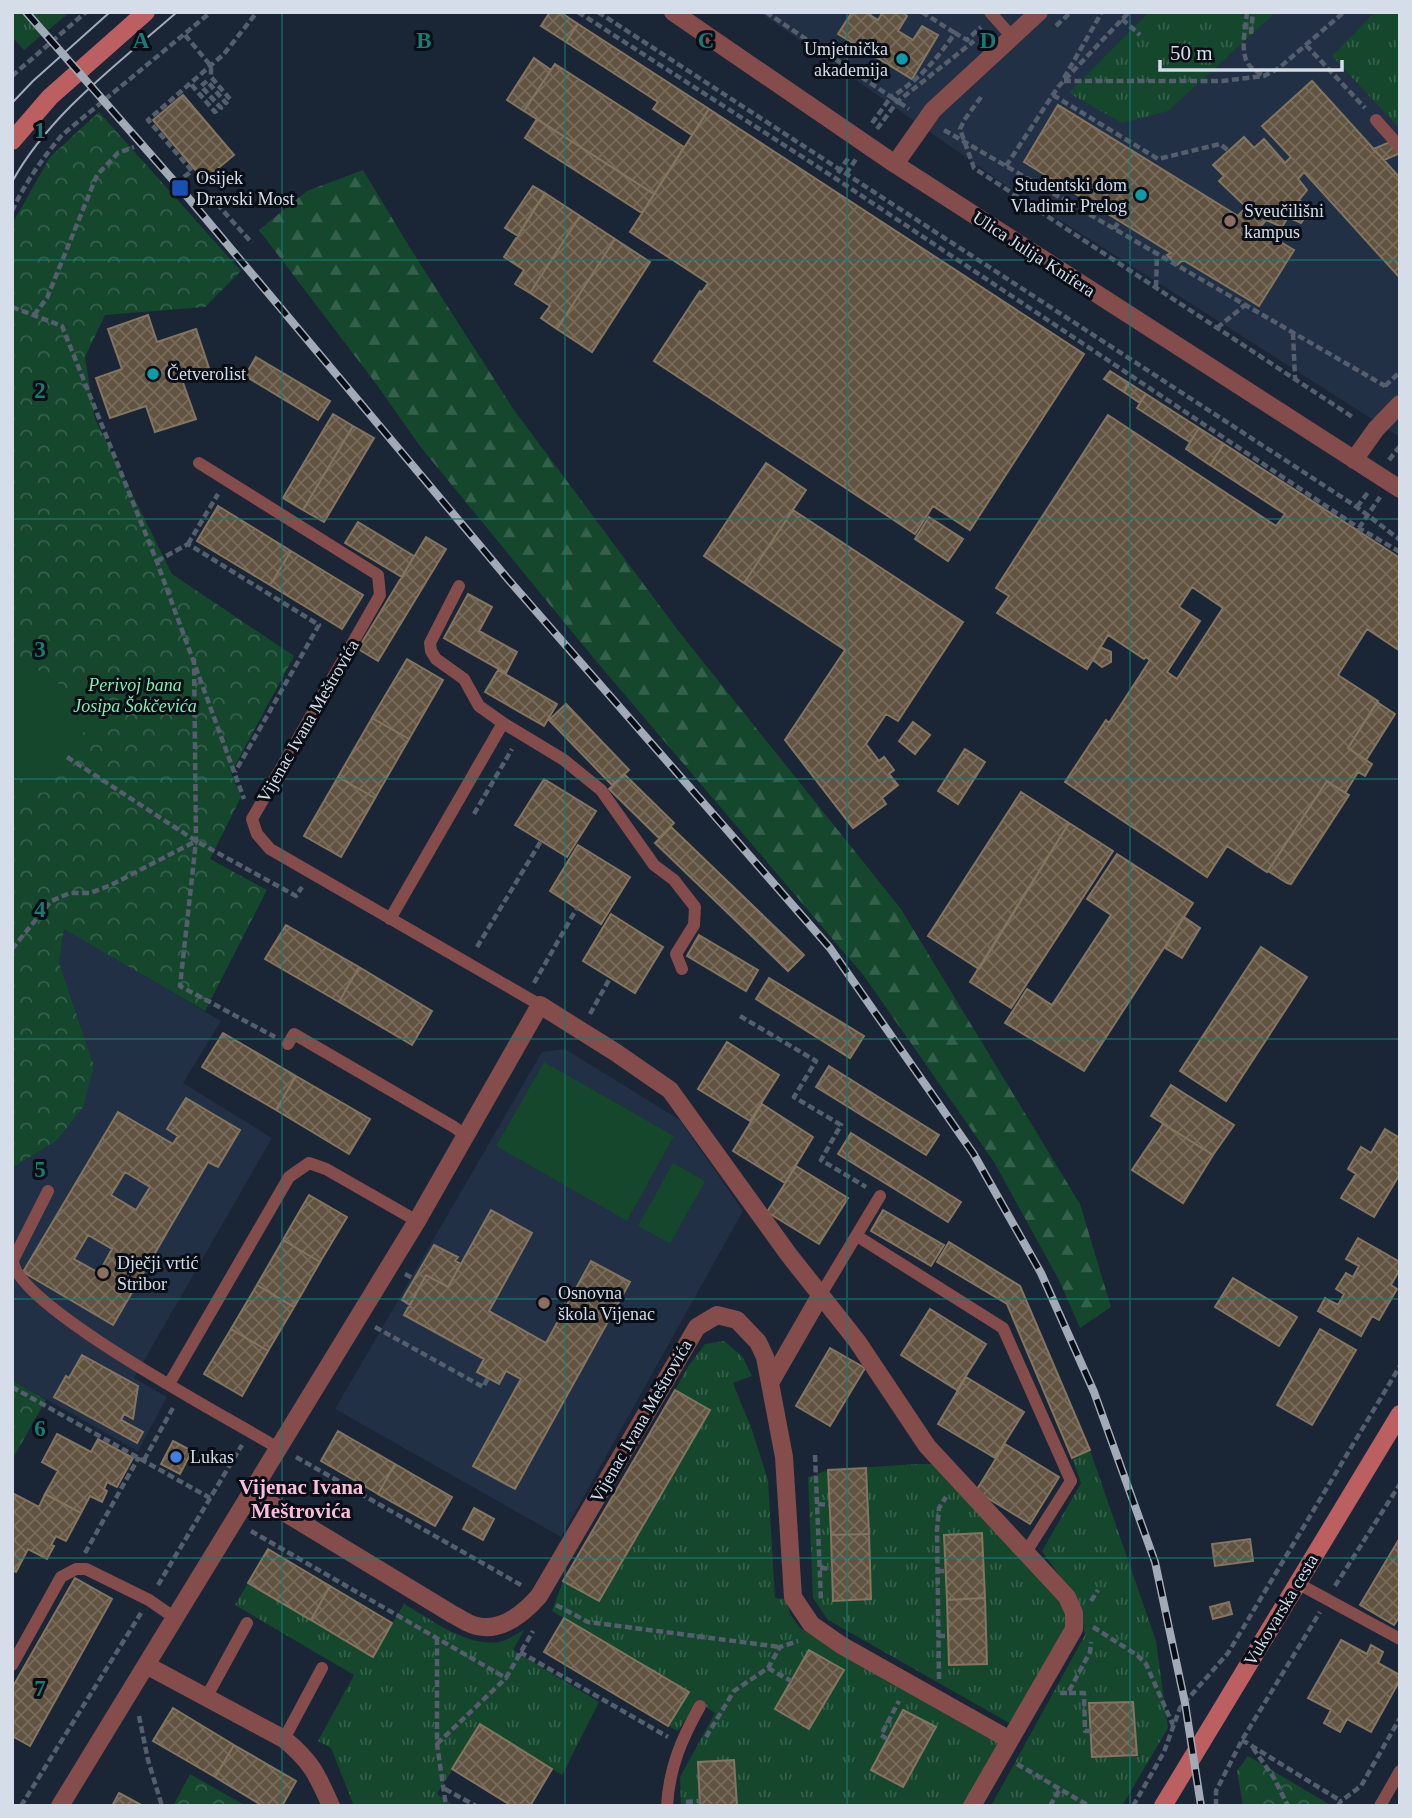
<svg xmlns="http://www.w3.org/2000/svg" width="1412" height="1818" font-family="Georgia,serif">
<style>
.built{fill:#213045}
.grass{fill:url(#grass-tufts)}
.forest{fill:url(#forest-firs)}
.park{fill:url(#park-crowns)}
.garden{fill:#14472c}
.building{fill:url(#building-cross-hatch);stroke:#837560;stroke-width:2;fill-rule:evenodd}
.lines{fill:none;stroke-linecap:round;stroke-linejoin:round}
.path{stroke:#545e6d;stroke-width:4.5;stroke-dasharray:7 3.5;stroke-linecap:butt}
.lane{stroke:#854c4c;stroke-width:12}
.street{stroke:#854c4c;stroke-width:18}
.secondary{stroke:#bb5f61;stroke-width:18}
.tram{stroke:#a1aab6;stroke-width:2}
.rail-casing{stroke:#a1aab6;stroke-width:8}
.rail{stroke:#090e16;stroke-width:5;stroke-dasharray:16;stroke-linecap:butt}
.grid{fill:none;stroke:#197b74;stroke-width:2;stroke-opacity:0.55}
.culture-dot{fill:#0f9aa8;stroke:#090e16;stroke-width:2.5}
.transit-dot{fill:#1a4fb4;stroke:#090e16;stroke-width:2.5}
.education-dot{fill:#8d6e63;stroke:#090e16;stroke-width:2.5}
.shop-dot{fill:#3f7fe0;stroke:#090e16;stroke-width:2.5}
.labels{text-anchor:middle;stroke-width:6;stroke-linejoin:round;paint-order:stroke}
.poi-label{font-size:18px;fill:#d5dde8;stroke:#090e16;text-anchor:start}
.street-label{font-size:18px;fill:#d5dde8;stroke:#090e16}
.park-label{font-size:18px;font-style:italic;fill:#7df2af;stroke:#090e16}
.quarter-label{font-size:21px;font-weight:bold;fill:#fbbdd9;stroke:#090e16}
.grid-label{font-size:23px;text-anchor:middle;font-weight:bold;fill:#197b74;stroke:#090e16;stroke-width:6;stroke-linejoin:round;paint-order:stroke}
</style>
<defs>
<pattern id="grass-tufts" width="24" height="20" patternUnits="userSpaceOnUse" patternTransform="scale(1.75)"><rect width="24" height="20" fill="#14472c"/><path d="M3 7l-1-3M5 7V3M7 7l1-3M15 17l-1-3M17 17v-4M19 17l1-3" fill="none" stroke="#35614b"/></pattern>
<pattern id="forest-firs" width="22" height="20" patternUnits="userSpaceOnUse" patternTransform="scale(1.75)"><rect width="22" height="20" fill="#14472c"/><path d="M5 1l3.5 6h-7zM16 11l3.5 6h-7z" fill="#35614b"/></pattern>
<pattern id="park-crowns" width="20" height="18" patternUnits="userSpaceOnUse" patternTransform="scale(1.75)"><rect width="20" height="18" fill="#14472c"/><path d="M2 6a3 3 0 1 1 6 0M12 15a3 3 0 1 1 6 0" fill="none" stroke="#35614b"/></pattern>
<pattern id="building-cross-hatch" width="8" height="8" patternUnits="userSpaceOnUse" patternTransform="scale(1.75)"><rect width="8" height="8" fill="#615340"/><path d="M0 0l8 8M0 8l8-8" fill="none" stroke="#776b5c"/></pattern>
</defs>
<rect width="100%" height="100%" fill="#1a2536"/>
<path class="built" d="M759 12H1400V437L1008 187Z
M64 928 221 1021 183 1083 272 1138 134 1378 167 1397 138 1451 12 1380V1168L56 1141 94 1066 59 962Z
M565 1049 680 1120 743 1211 561 1537 335 1409 542 1052Z"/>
<path class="grass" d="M12 12H70L24 50 12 37Z
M1149 12H1276L1168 111 1122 123 1069 93Z
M1375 12H1397L1400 15V129L1332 56Z
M724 1341 742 1356 752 1376 733 1383 752 1430 768 1480 775 1598 787 1599 790 1614 800 1628 1001 1744 965 1806H681L680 1777 715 1713 697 1701 678 1731 668 1726 689 1692 552 1611 563 1581 599 1601 675 1390 689 1365 705 1344Z
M1090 1450 1156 1641 1168 1728 1122 1806H991L1085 1635 1080 1605 1042 1551 1081 1483 1072 1458Z
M916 1464H934L1062 1601 1068 1621 1061 1639 1011 1724 828 1620 813 1598 808 1477 828 1470Z
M248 1583 372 1656 404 1604C431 1619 470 1650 503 1641 510 1639 517 1633 524 1630L513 1650 599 1702 562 1775 480 1725 437 1794 455 1806H354L331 1748 318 1741 354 1675 235 1605Z"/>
<path class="forest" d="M363 170 412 251 514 410 680 633 901 909 1080 1204 1111 1307 1080 1328 1059 1280 994 1162 864 976 591 655 419 445 377 385 259 230 307 191Z"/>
<path class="park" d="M99 112 241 271 205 307 105 315 85 357 95 419 172 574 294 656 231 773 241 797 210 859 267 890 205 1011 64 929 59 962 94 1066 83 1107 56 1141 12 1168V224L50 157Z
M12 1380 46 1400 12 1460Z
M1248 1756 1332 1806H1243L1237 1771Z
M190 1774 246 1806H173Z"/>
<path class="garden" d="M12 653 98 710 43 793 12 773Z
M544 1062 674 1136 627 1221 496 1146Z
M673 1163 705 1181 670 1244 638 1226Z"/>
<path class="building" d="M550 12H560L578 24 566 42 541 26Z
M852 12H872L870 15 878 20 883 12H902L907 16 898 31 913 40 922 26 938 35 912 79 838 34Z
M578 24 709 109 692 135 653 109 658 102 566 42Z
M534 58 551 70 524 111 507 100Z
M555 64 684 147 654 194 524 111Z
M1312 81 1400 178V278L1304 172 1298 179 1307 190 1299 200 1311 209 1301 223 1288 217 1282 227 1266 220 1259 229 1294 250 1259 306 1183 260 1177 265 1167 255 1171 253 1024 162 1058 105 1238 216 1246 207 1219 181 1224 176 1213 165 1244 137 1254 148 1264 139 1285 163 1291 157 1262 126Z
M183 95 234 155 204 180 153 120Z
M709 109 1084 354 970 530 933 506 915 534 654 361 700 291 702 292 708 283 630 232Z
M537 119 654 194 642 213 525 138Z
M1400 138V153L1384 160 1373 149Z
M533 186 545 193 518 236 505 228Z
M545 193 580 216 530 293 515 284 524 270 504 257Z
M580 216 615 239 557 329 541 318 550 306 530 293Z
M615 239 650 262 592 352 557 329Z
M148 315 157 342 196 329 210 371 182 380 196 419 155 432 146 406 110 418 96 378 122 369 108 329Z
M256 357 330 401 318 420 245 376Z
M1110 371 1129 383 1124 392 1104 379Z
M1129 383 1146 394 1140 403 1124 392Z
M1146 394 1199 428 1190 442 1137 408Z
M333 414 353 426 303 510 283 498Z
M1108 415 1276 526 1285 514 1210 465 1224 444 1400 558V651L1367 629 1338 675 1378 701 1348 748 1372 764 1365 776 1358 772 1345 793 1327 781 1267 872 1227 846 1207 877 1065 782 1106 720 1109 723 1150 660 1146 657 1144 659 1108 635 1087 669 997 613 1009 596 996 588ZM1192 587 1223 608 1177 679 1167 672 1200 621 1179 607Z
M353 426 374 438 324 522 303 510Z
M1199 428 1224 444 1210 465 1186 449Z
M766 463 806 490 744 583 704 556Z
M218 506 291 551 270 585 197 541Z
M793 510 963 622 898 721 886 714 866 744 879 761 884 757 894 770 889 774 898 785 882 798 886 804 853 828 785 740 845 650 744 583Z
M929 517 963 539 948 561 915 539Z
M358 522 414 556 402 577 345 543Z
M426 537 446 549 378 661 358 649Z
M291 551 363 595 342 629 270 585Z
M468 594 492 607 479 631 517 652 506 673 444 638Z
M1100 647 1111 652V662L1102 667 1093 660Z
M407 659 443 680 409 739 372 718Z
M498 670 557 704 544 726 485 692Z
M1377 702 1395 714 1366 760 1348 748Z
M566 704 629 770 612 785 549 720Z
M372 718 409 739 375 798 338 777Z
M913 722 930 735 915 754 899 741Z
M965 749 985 762 958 804 938 791Z
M624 774 674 823 659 838 609 789Z
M338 777 375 798 341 857 304 836Z
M544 779 596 811 567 857 515 825Z
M1327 781 1349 795 1291 884 1287 883 1268 871Z
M1021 792 1069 823 979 969 928 936Z
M1069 823 1113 851 1011 1008 970 982Z
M671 827 804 955 788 971 655 843Z
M578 845 630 877 601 924 550 891Z
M1117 854 1193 903 1084 1071 1005 1023 1027 989 1052 1005 1111 915 1087 899Z
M611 914 663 947 635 993 583 961Z
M1184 917 1200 928 1182 958 1165 948Z
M286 925 359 967 339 1002 265 959Z
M699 935 758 970 746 991 687 956Z
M1261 947 1307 977 1226 1101 1180 1071Z
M359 967 432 1011 412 1045 339 1002Z
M769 978 864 1036 850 1058 756 999Z
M223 1033 296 1076 276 1110 202 1067Z
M727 1042 779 1075 750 1121 698 1089Z
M829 1066 939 1135 926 1155 816 1087Z
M296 1076 370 1119 349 1154 276 1110Z
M1171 1085 1234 1125 1213 1155 1151 1116Z
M186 1098 240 1130 218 1167 208 1162 113 1325 23 1272 118 1112 173 1144 178 1136 167 1129ZM125 1172 150 1187 136 1210 111 1195ZM88 1235 112 1249 99 1273 74 1259Z
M762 1104 813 1137 785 1183 733 1151Z
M1163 1124 1213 1155 1183 1203 1132 1170Z
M1385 1129 1400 1138V1174L1374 1217 1341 1198 1356 1174 1348 1169 1361 1147 1371 1153Z
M851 1133 961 1202 948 1222 838 1154Z
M796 1166 848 1198 819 1244 767 1212Z
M309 1195 347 1217 320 1262 283 1240Z
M491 1210 532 1233 489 1311 546 1343 591 1261 630 1282 515 1489 473 1466 521 1379 506 1371 499 1384 477 1372 484 1359 404 1315 426 1275 448 1287Z
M883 1210 944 1245 931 1266 871 1231Z
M1358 1238 1400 1262V1269L1391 1285 1397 1289 1379 1320 1372 1316 1361 1336 1318 1311 1325 1298 1338 1305 1344 1294 1336 1289 1346 1273 1353 1277 1359 1266 1346 1259Z
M283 1240 320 1262 294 1307 257 1285Z
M949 1242 1020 1286 1090 1450 1072 1458 1007 1304 937 1262Z
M434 1245 458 1257 455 1261 461 1264 448 1287 426 1275 410 1305 402 1300Z
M1233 1278 1297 1317 1279 1346 1215 1307Z
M257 1285 294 1307 268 1351 231 1329Z
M930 1309 986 1344 957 1390 901 1355Z
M231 1329 268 1351 242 1396 204 1374Z
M1320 1329 1356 1350 1312 1425 1277 1405Z
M830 1348 865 1368 830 1426 796 1406Z
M82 1355 138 1386 133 1419 124 1414 121 1420 143 1432 137 1443 54 1397 66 1376 69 1378Z
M966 1377 1024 1412 995 1458 938 1424Z
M675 1390 710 1410 599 1601 563 1581Z
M338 1431 395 1464 378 1494 321 1461Z
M57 1434 91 1452 98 1439 133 1458 117 1487 107 1482 104 1489 107 1491 102 1502 90 1496 81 1513 45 1494 58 1471 42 1462Z
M173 1441 192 1451 180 1474 161 1464Z
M1005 1444 1059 1477 1030 1524 976 1491Z
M395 1464 452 1497 435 1526 378 1494Z
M866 1468 869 1534 831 1535 828 1470Z
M12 1493 39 1507 45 1494 81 1513 66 1541 56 1536 51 1545 54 1546 47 1559 28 1549 16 1572 12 1570Z
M474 1508 494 1519 483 1540 463 1529Z
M982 1533 985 1598 947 1600 944 1535Z
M869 1534 871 1599 833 1601 831 1535Z
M1250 1539 1253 1561 1215 1566 1212 1544Z
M1398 1541 1400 1616 1394 1625 1360 1605Z
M268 1549 330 1586 311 1620 248 1583Z
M75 1578 112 1599 30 1746 12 1736V1688Z
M330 1586 392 1623 373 1657 311 1620Z
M985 1598 987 1664 949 1665 947 1600Z
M1229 1602 1232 1614 1213 1619 1210 1607Z
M564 1618 689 1692 668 1726 544 1652Z
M1341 1640 1367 1654 1371 1645 1383 1652 1378 1663 1400 1675V1680L1371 1732 1347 1719 1340 1732 1324 1723 1331 1710 1308 1698Z
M809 1650 844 1670 809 1729 775 1709Z
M1133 1702 1137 1755 1092 1757 1089 1703Z
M173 1708 234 1745 215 1777 153 1741Z
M903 1710 936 1727 903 1787 871 1770Z
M480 1724 552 1769 530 1806H512L452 1769Z
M234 1745 296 1781 282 1806H263L215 1777Z
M734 1760 737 1806H700L698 1762Z
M119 1793 143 1806H112Z"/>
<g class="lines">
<path class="path" d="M578 12 835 178 1359 528 1400 552
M598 12 1357 507 1400 540
M766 12 891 97C918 81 937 59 955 33L967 40 981 27
M922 12 955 33
M1247 12C1246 27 1239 52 1249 65 1252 69 1259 73 1264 76
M1122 19 1140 35
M1056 26 1071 12
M1251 34 1253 12
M185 35 211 66V77L230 99 226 103 207 81 201 86 221 108 215 112 190 83
M1306 45 1365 108
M12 76 86 12
M1064 78 1102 12
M1064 81H1222L1264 76 1279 68 1344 12
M1053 95 1158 159 1220 144 1229 151
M981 97 965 119 960 129 974 168 1354 418
M872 123 891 97 909 109
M877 129 897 102 974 41
M944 130 1385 386
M1006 166 1058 87 1129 12
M838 173 849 157
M846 174 856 159
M184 177 192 171 148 120 224 54 257 12
M202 199 208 194 252 243
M12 211C25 183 42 159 62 135L211 12
M1114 229 1119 221
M1156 287 1157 254
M12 307 62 326 157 562 244 799
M34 315 47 298 97 175 118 153 134 147
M1217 328 1245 305
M1293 333 1295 378
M1385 386 1400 372
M1389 460 1400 446
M1357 507 1369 491
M1359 528 1380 497
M188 544 218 494
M157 561 188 544 319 625 235 772
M194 658 196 841 180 986 275 1037
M67 757 196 841 296 896 302 887
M474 814 512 749
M477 947 541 841
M12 949 51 901 70 893H90L111 885 196 841
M534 983 577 908
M590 1014 610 978
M740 1016 816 1061 794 1097 841 1125 821 1160 866 1187
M405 1274 414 1279
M375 1327 483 1387 488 1378
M12 1387 210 1498
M815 1455 821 1601
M296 1457 521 1585
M144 1460 174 1406
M818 1504 829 1505
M251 1531 506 1678 533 1631
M85 1553 139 1457
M820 1568 832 1569
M937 1571H945
M158 1585 242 1445
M1335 1586 1400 1484
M1091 1601 1098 1590
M556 1605 588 1622 780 1647
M1093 1627 1137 1655 1146 1664 1173 1725
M938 1636H948
M437 1638V1744L446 1806
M520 1652 668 1737
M768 1668 791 1681
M939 1679 937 1530 939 1508 946 1497
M1060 1693H1068L1090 1652 1091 1642
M1069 1693H1084L1085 1731H1091
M139 1716 148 1760 162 1806
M706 1737 734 1691 768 1668 780 1647 798 1641
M887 1739 881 1735 899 1701
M1242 1740 1341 1801
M437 1744 506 1678
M1253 1748 1274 1778 1288 1806
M1017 1764 1089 1806
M445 1789 476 1806
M686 1802 700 1801
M21 1806 141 1613
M1050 1806 1060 1789
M1133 1806 1164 1752 1180 1708 1228 1653 1400 1366
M1216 1806V1791L1242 1740 1320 1612
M1338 1806 1341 1801 1361 1786 1400 1718"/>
<path class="lane" d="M990 12 1012 37
M1376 120 1400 147
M199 463 378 575 380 595 252 819 257 834 270 849 540 1005
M503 723 564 760 601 790 654 865 674 880 695 907 694 925 676 954 682 969
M390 919 503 723 479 706 464 679 436 659 431 651 430 643 459 586
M288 1044 294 1034 454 1127 466 1136
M48 1191 13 1260C13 1305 234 1421 278 1448
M857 1236 1003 1328 1071 1481 1026 1552
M820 1296 880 1196
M169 1384 289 1177 309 1163 326 1169 417 1221
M1297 1583 1400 1639
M12 1665 61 1577 76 1569H86L149 1600 175 1618
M207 1696 247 1623
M284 1739 322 1668
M667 1806C669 1768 682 1738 700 1706
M1380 1806 1400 1771"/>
<path class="street" d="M673 12 895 164 1400 489
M895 164 933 110 1039 12
M1354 460 1376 429 1400 404
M770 1383 820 1296
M251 1492 452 1614C460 1618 469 1625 477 1626 502 1632 524 1613 539 1596L697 1327 717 1315 737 1320 758 1342 765 1357 784 1457 793 1597 811 1624 841 1645 1010 1740 972 1806
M146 1665 284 1739C311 1761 317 1774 331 1806
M60 1806 417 1221 540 1005 615 1052 670 1090 789 1255 857 1341 927 1446 1067 1597 1074 1613V1629L1010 1740"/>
<path class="secondary" d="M12 141 50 97 146 12
M1163 1806 1400 1414"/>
<path class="tram" d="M12 103 33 81 110 12
M12 182C50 113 119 63 177 12"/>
<g class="rail-casing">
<path id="rail" d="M26 12 180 188 507 578 830 948 973 1153 1041 1273 1094 1392 1155 1562 1185 1703 1201 1806"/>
</g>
<use href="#rail" class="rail"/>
</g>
<path class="grid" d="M282 12V1806M565 12V1806M847 12V1806M1130 12V1806M12 260H1400M12 519H1400M12 779H1400M12 1039H1400M12 1299H1400M12 1558H1400"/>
<g class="culture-dot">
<circle cx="902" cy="59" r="7"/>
<circle cx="1141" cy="195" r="7"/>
<circle cx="153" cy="374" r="7"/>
</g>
<rect class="transit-dot" x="171" y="179" width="18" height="18" rx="3.5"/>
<g class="education-dot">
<circle cx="1230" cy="221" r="7"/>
<circle cx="103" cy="1273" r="7"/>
<circle cx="544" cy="1303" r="7"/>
</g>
<circle class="shop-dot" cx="176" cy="1457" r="7"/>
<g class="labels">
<g class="poi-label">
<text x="888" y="55" text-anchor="end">Umjetnička<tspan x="888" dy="21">akademija</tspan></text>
<text x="196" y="184">Osijek<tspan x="196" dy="21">Dravski Most</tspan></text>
<text x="1127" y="191" text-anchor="end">Studentski dom<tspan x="1127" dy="21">Vladimir Prelog</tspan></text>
<text x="1244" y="217">Sveučilišni<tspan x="1244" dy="21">kampus</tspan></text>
<text x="167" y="380">Četverolist</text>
<text x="117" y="1269">Dječji vrtić<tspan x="117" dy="21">Stribor</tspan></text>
<text x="558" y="1299">Osnovna<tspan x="558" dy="21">škola Vijenac</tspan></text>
<text x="190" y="1463">Lukas</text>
</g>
<g class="street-label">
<text transform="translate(1034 254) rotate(33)" y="6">Ulica Julija Knifera</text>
<text transform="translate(308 721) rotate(-60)" y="6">Vijenac Ivana Meštrovića</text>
<text transform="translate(641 1421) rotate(-60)" y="6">Vijenac Ivana Meštrovića</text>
<text transform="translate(1281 1610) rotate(-59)" y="6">Vukovarska cesta</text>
</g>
<g class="park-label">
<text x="135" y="691">Perivoj bana<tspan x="135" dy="21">Josipa Šokčevića</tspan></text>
</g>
<g class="quarter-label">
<text x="301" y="1494">Vijenac Ivana<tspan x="301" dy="24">Meštrovića</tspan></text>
</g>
</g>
<g class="grid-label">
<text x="141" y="48">A</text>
<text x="424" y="48">B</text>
<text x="706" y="48">C</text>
<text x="988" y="48">D</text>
<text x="40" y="138">1</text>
<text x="40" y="398">2</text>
<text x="40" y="657">3</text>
<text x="40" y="917">4</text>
<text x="40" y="1177">5</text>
<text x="40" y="1436">6</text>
<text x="40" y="1696">7</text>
</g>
<rect width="1412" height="1818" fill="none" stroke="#d5dde8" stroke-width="28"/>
<path d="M1160 60v10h182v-10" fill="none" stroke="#d5dde8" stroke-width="3.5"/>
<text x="1170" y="60" font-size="21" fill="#d5dde8" stroke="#090e16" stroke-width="5" paint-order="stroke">50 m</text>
</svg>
